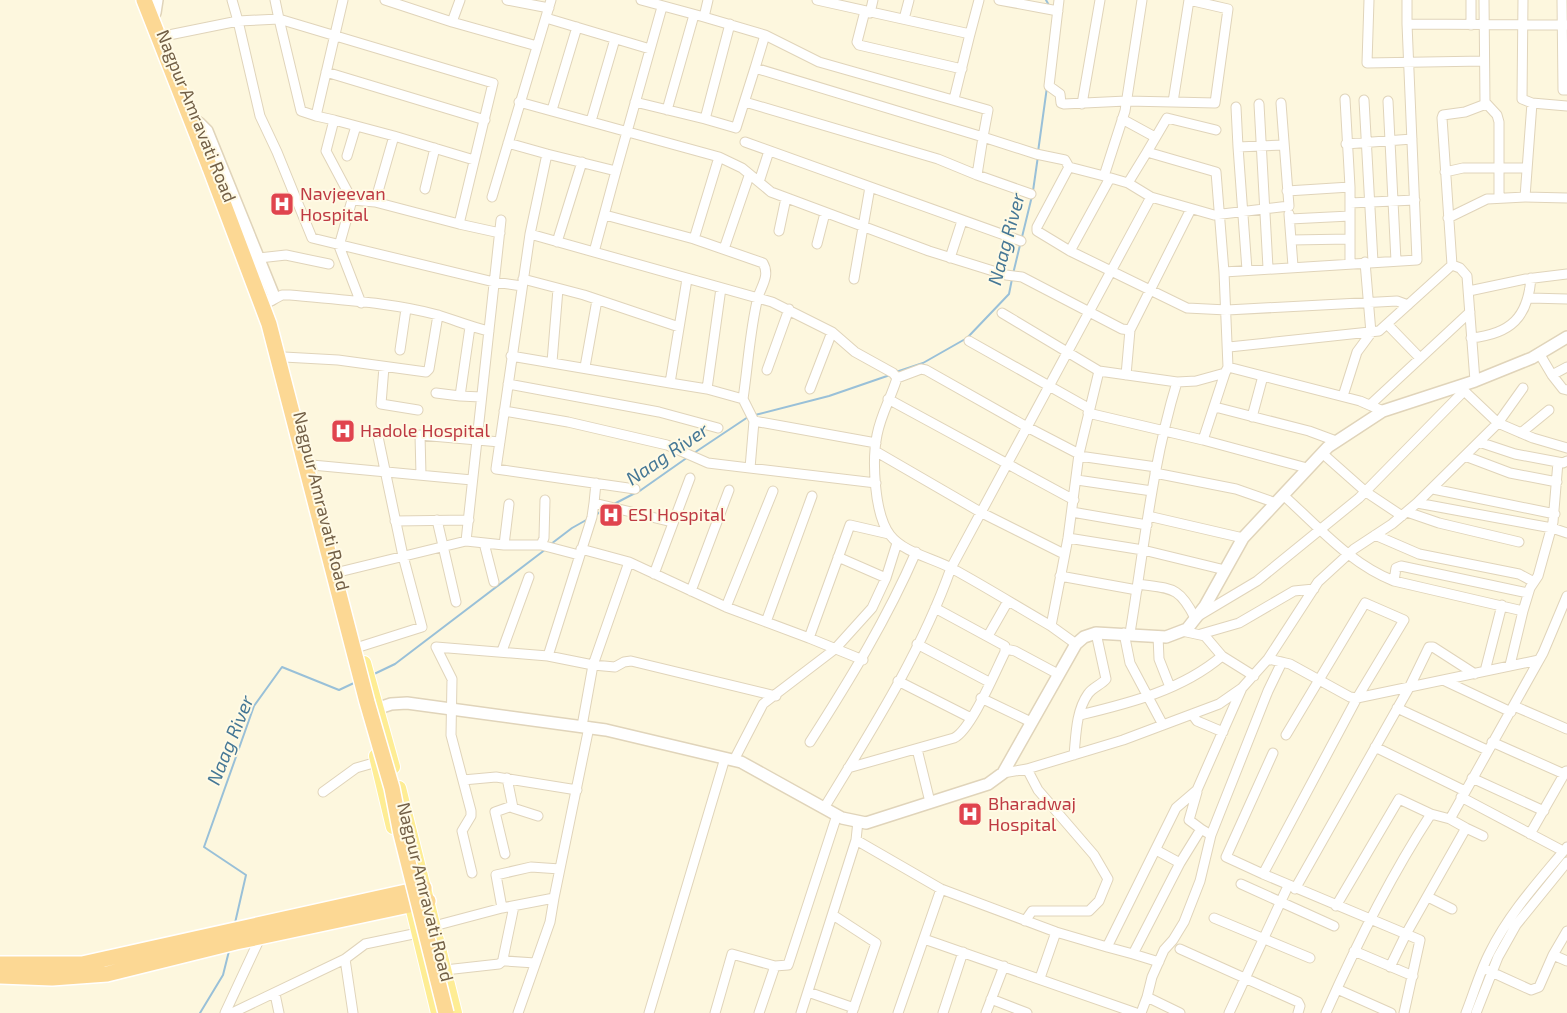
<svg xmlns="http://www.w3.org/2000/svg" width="1567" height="1013" font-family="'Exo 2',sans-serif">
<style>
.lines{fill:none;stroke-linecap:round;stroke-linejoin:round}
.stream{stroke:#99c0d8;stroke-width:2}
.minor-casing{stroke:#e0d4ba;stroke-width:11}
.tertiary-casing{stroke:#e0d4ba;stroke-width:14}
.primary-casing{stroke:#fff;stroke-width:16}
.trunk-casing{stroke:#fff;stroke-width:18}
.minor{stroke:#fff;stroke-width:9}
.tertiary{stroke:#fff;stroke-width:11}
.primary{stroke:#feed94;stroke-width:14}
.trunk{stroke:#fcd894;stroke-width:15}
.trunk-bridge-casing{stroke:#fff;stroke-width:18;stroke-linecap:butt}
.trunk-bridge{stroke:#fcd894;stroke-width:15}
.labels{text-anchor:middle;stroke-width:4;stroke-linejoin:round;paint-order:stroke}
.street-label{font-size:18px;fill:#725f46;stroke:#fffae5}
.health-label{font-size:18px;fill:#be3a42;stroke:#fffae5;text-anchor:start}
.water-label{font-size:19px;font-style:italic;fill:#457795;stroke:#fffae5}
</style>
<rect width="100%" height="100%" fill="#fdf7de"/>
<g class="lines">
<path class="stream" d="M1046 0 1050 7
M1038 152 1047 87
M1033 191 1038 156
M1022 237 1032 196
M1013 274 1020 245
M896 372 923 363 967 338 1009 294 1012 279
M755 415 829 396 890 375
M694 453 748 417
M614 504 641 490 688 457
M595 515 606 509
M551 544 572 528 588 519
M372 675 395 664 546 549
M235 923 246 875 204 847 254 706 282 667 339 690 356 682
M200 1013 223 975 229 951"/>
<g class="minor-casing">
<path id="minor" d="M232 0 238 21 279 19 301 111 316 116
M275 0 279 19 493 83 459 224 500 233
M343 0 316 116 334 120 326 151 352 200 339 246 361 303
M385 0 452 22 460 0
M507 0 549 8
M641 0 704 17 708 0
M817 0 970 34 954 99
M999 0 1058 11
M1059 0 1049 86 1060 94 1061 103 1064 104 1126 101 1173 102 1189 0 1228 9 1215 103 1173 102
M1369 0 1367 63 1484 61
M1407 0V24
M1471 0V25
M1484 0 1485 102 1497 115 1499 122V198
M1523 0 1522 99 1532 103 1525 197
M1562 0 1563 90H1567
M865 11 857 42 859 45 962 69
M870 13 873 0
M704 17 765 35 819 62 988 110 983 137 1036 154 1065 160 1069 167 1104 176
M546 18 650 49
M904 19 909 0
M452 22 537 46
M970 34 979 0
M164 36 238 21 260 116 277 152 312 238 494 282 522 286
M326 72 485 120
M1345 99 1350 187V263
M1364 100 1373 262
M1388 101 1396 261
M519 102 719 157
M635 102 705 119 730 24
M745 102 938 159 977 175 983 137 755 68 765 35
M1532 103 1567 106
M1082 104 1100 0
M1259 104 1268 268
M1236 107 1238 147
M552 110 577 27
M667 110 694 15
M705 119 736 128 755 68
M1122 119 1155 137
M334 120 394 136
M591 121 615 39
M1216 130 1167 118 1147 152 1216 172 1224 272
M745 142 1021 241
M508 143 547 154
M1346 144 1412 139
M769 151 759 182 771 192 929 251 1006 275 1022 277 1122 329 1130 330 1191 209
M347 156 356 126
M1069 167 1037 227V231L1070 251 1187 308 1227 310 1397 301 1408 305
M616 171 662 7
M1445 172 1463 168H1526
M977 175 1031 194
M1128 183 1147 152
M425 189 435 148
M1287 191 1350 187
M492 197 551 0
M1151 197 1214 215 1289 206 1281 103
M352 200 375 202
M1350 203 1415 200
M1289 214 1293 266
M605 215 694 239
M1448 218 1487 199 1525 197 1567 198
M1290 219 1350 216
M501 220 466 541 504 545H541L544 538 545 500
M459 224 375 202 394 136 474 160
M779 231 786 198
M530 234 547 154 616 171 594 252
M1291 240 1350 239
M557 242 582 162
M817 244 825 213
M724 249 749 176
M1070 251 1110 178
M259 258 286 255 329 264
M950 258 962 221
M1452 265 1460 268 1467 276 1475 381
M1247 270 1238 147 1284 145
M523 279 584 295 679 327
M854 279 870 187
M1469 291 1526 279 1567 274
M1530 298 1567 299
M267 303 282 295H290C339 300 390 302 438 315 455 320 471 327 489 331
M1002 313 1099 371
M1387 324 1420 358
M470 327 460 396 481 397
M1471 338C1511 334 1528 317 1531 278
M969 341 1090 409
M1229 347 1379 331 1452 265 1442 118 1443 115 1465 112 1486 104
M400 350 406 309
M1539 353 1552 375
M511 356 670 383 687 279
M284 357 338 360 426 372 429 369 438 315
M552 362 558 289
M384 367 381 404 418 410
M585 367 597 300
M1228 367 1360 401 1383 411
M1567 367 1552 375 1563 389 1567 390
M767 370 789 309
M1225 373 1203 440 1307 468
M1126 375 1130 330
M897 378 921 369 926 370 1027 427 1079 454
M670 383 707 389 721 288
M508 384 659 412 718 428
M1523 388 1498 423 1533 438 1567 448
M707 389 743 399 754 421
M810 389 832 332
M436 393 460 396
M1343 396 1357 352 1371 333 1365 262
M743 399C748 365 750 329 758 297 762 285 770 275 763 263L694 239 719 157 742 168 759 182
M888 399 1074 500
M1371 404 1470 312
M1215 407 1309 431 1336 441
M504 411 568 422 667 445 708 463 876 483
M1088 413 1203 440
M1252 417 1263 376
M1521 433 1549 410
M1479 442 1515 454 1563 463 1567 461
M875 451 982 513 1064 554
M1322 453 1366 492 1402 516
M1079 456 1156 467
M1465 456 1510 473 1557 482
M312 465 472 480
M750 468 754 421 876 443
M1155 473 1236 489 1276 503
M421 475 420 435 500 442
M1077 480 1152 491
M635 489 496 469 530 234 772 302 832 332 855 352 893 373 897 378C891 398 881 414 877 435 872 460 874 514 890 535 904 553 933 558 953 569 986 587 1018 607 1051 626L1068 538 1079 454 1099 371 1177 382
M1433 489 1555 514
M1283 495C1318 526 1350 564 1394 581L1523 611
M594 503 596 483
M1417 503 1552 528 1567 533
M1072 512 1147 525
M1407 512 1439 523 1519 542
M1148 516 1243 538
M437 520 456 602
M395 521 469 520
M1375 535 1419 554 1519 574 1534 582
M1068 538 1143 550 1225 570
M484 543 494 582
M504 545 509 504
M541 545 579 555
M581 549 629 562 726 607 809 638 850 525 889 534
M838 557 886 578
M339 572 466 541
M654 574 690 478
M1060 576 1137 590
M1394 581 1396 568 1401 566 1528 593
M1138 584C1172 589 1179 586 1195 618L1257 581 1359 498 1464 391
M691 591 729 490
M726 607 773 491
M766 622 812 496
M1051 626 1076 644
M1182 631 1205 636 1222 656 1254 676
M1124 633 1130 663 1163 725
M1130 633C1144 549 1152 464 1177 382L1196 381 1225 373 1228 367 1224 272 1417 260 1407 24 1567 25
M1201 634 1239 623 1294 591 1314 589
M988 636 1008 601
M1158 636 1159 659 1170 687
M809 638 863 660
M917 644 989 682
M359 647 422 627 403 556 377 432
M1006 649 1015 651 1058 674
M502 651 529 577
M548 656 592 517 594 503 672 522
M1268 659 1290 664 1350 697 1357 698 1539 660
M1510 665 1523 611 1530 588 1538 576 1553 522 1558 462
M1485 671 1502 605
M1443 680 1511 712
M898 681 971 718
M981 698 1031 722
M1514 706 1567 729
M1397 708 1487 750
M1192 714 1197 721 1223 732
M1080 715C1130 703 1182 690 1222 656
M582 726 593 665 615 667 624 662 631 661 776 696
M1286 735 1365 603 1404 620 1357 698 1263 874 1406 934 1466 828 1450 819
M810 742C849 681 887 619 916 552
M1492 742 1564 774
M1375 747 1465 791
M917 749 930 802
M1074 755C1076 735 1076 711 1088 694 1093 687 1101 685 1106 679L1096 633
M734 760 763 704 835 649 872 608 886 578 897 543
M848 768 954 738C971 730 995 672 1005 652V646L935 608
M1003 773 1027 769 1123 740 1219 704 1242 688 1268 659 1318 582 1354 549 1392 524 1417 503 1498 423 1459 386
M507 778 513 808 538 816
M1472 778 1544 811
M463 780 496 777 577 790
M323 792 356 768 377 762
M1197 792 1189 820 1201 829
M1461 797 1563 851
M824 808C871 731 921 653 951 568L1151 197 1128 183 1104 176 1125 111 1142 0
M1466 828 1483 836
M1530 834 1566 771
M1211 835 1201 829 1180 863 1133 954 1107 947 1176 808 1197 790 1242 688
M856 840 858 821
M1156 850 1180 863
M505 854 495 812 512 806
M472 873 462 831 471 816V811L451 735 452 679 436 647 548 656 593 665 629 562
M1263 874 1226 857 1273 753
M1241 884 1334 926
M1295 889 1410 686 1429 647H1433L1475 674
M1428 897 1452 909
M514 906 503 959 506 961 535 963
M1336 906 1399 799 1431 814
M502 908 496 875 531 867 560 869
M833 915 876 943 852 1013
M1214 918 1310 958
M1025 921 1032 911H1089L1099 901 1108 879 1094 855 1038 790 1027 769
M434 926 502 908 554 898 589 727
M924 939 1136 1013
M1180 949 1298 1002 1300 1006 1298 1013
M1354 951 1413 976
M1133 954 1159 962
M1553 955 1567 961
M345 959 353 1013
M775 966 788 965 837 815
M1390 967 1406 934 1420 940 1404 1013
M445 970 499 964 504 960
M1487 970 1531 990 1539 987 1553 955 1567 931
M1040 978 1056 932
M1337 989 1391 1013
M808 992 854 1008
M275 994 279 1013
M1147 997 1152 977 1164 950 1173 940 1184 922 1200 881 1211 835 1268 691 1282 662
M991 999 1027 1013
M225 1013 260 938
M232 1013 345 959 365 944 418 933
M518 1013 550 922 554 898
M649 1013 725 758
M715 1013 732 954 775 966 759 1013
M801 1013 856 840 941 889 1056 932 1107 947
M898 1013 941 889
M943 1013 963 952
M986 1013 1004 966
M1141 1013 1147 997 1180 1013
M1229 1013 1288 886
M1326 1013C1356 945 1390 877 1431 814L1450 819 1543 653 1567 596
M1466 1013C1474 993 1480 971 1490 952 1510 912 1539 881 1567 847
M1476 1013 1498 957 1516 925 1567 862"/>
</g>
<g class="tertiary-casing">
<path id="tertiary" d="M155 13 157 0
M199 123 207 131 273 294 272 299 267 301
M370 711 391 704 407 703 606 730 741 762 842 818 866 823 988 784 1003 773 1076 644 1084 637 1096 633 1166 637 1187 629 1205 606 1243 538 1328 447 1383 411 1475 381 1532 358 1567 337"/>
</g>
<g class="primary-casing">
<path id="primary" d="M364 663 393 767
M376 756 393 827
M399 788 455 1013
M411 902 438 1013"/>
</g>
<g class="trunk-casing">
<path id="trunk" d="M144 0 210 168
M0 964H82L424 888
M0 976 52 978 107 974 236 942 428 901"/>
</g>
<use href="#minor" class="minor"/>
<use href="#tertiary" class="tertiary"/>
<use href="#primary" class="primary"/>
<use href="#trunk" class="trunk"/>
<g class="trunk-bridge-casing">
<path id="trunk-bridge" d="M210 168 269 324 367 702 392 788 401 834 446 1013"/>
</g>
<use href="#trunk-bridge" class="trunk-bridge"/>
</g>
<defs>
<g id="hospital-square" transform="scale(1.25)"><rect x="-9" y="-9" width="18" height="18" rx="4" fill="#e0444e" stroke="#fffae5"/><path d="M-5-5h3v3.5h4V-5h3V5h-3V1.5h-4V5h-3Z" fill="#fff"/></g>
</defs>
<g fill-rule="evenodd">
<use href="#hospital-square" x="282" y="204"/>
<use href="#hospital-square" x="343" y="431"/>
<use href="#hospital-square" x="611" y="515"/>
<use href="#hospital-square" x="970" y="814"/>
</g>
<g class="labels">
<g class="street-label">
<text transform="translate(196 116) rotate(68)" y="6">Nagpur Amravati Road</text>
<text transform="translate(321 501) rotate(76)" y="6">Nagpur Amravati Road</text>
<text transform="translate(425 892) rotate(76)" y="6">Nagpur Amravati Road</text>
</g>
<g class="health-label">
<text x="300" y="200">Navjeevan<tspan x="300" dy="21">Hospital</tspan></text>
<text x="360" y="437">Hadole Hospital</text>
<text x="628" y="521">ESI Hospital</text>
<text x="988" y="810">Bharadwaj<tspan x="988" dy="21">Hospital</tspan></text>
</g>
<g class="water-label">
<text transform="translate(1006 239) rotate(-75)" y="7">Naag River</text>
<text transform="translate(667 454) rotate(-34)" y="7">Naag River</text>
<text transform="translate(230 740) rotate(-68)" y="7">Naag River</text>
</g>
</g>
</svg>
